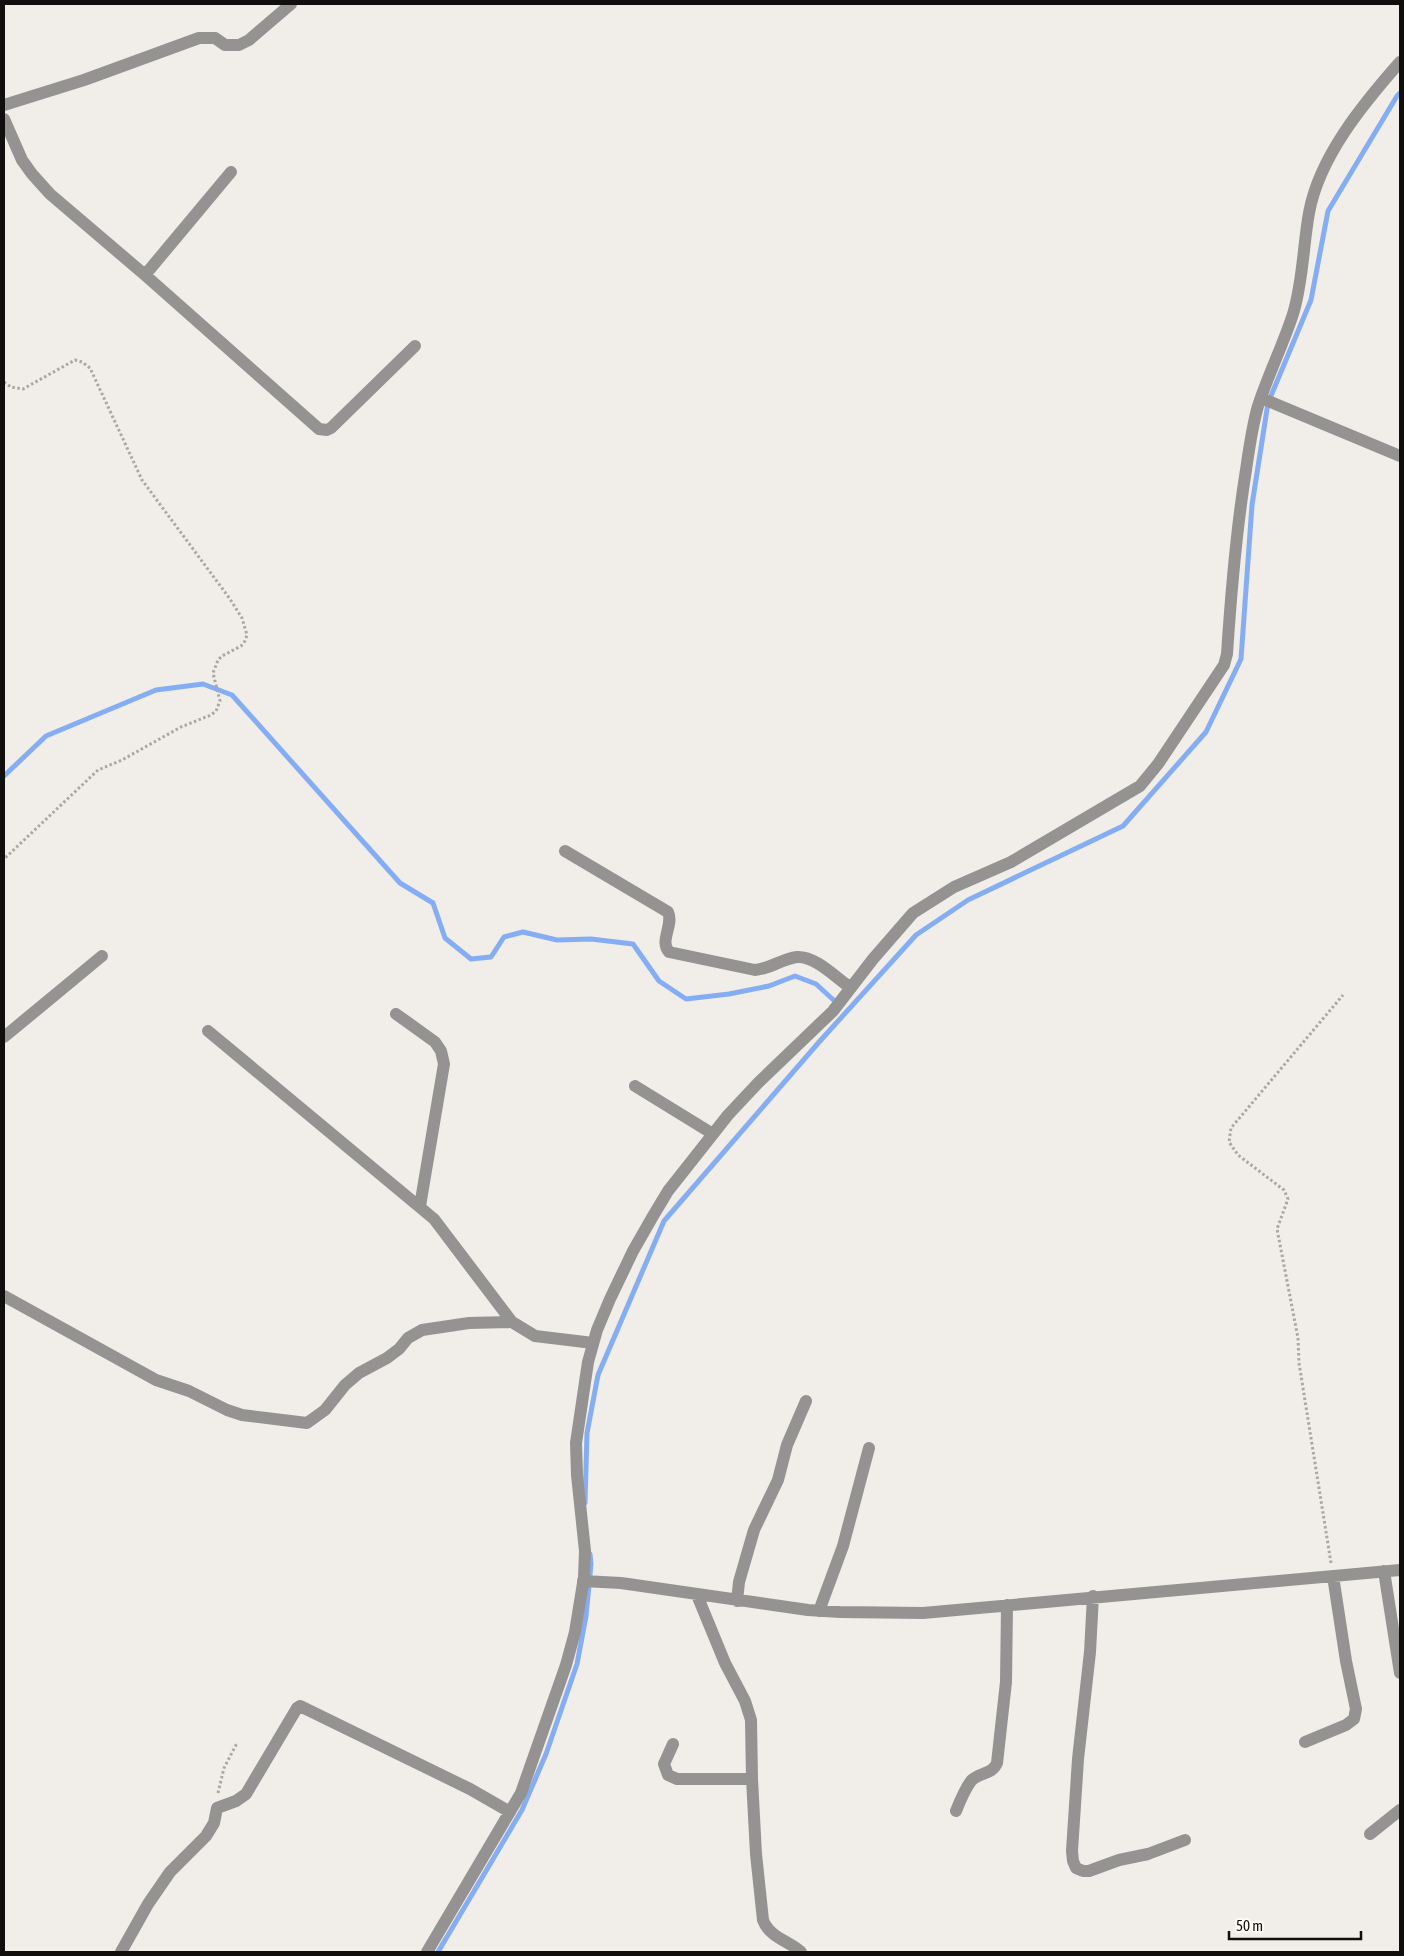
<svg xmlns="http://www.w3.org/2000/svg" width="1404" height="1956" font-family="'Asap Condensed',sans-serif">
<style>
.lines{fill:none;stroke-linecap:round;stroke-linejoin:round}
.stream{stroke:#85adf4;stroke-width:5}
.path{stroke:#aba8a4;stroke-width:3;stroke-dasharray:2.5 2.5;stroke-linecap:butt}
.minor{stroke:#959392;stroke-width:12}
</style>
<rect width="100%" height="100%" fill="#f1ede8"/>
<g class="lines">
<path class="stream" d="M4 776 46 736 156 690 203 684 232 695 400 883 433 903 445 938 471 959 491 957 504 937 523 932 557 940 591 939 633 944 659 981 686 999 729 994 769 986 795 976 816 984 839 1005
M585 1503 587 1433 598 1375 664 1221 820 1041 916 935 968 900 1123 826 1206 732 1241 659 1252 505 1268 403 1311 300 1328 211 1397 96 1400 93
M438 1952 522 1810 546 1754 577 1664 586 1616 591 1564 590 1554"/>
<path class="path" d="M4 382 11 387 23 389 75 360 82 362 90 368 142 480 230 599 242 618 247 635 245 641 241 646 222 656 218 660 213 673 220 701 216 711 211 715 181 727 122 760 98 770 4 859
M1331 1563 1299 1363 1298 1338 1277 1229 1288 1199 1284 1190 1238 1155 1229 1142 1231 1128 1343 995
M218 1793 224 1768 237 1743"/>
<path class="minor" d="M4 105 84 80 199 38H215L225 45H239L249 40 291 4
M4 119 22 160 32 174 50 194 145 275 319 429 327 430 331 428 415 346
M145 275 231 172
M1261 398 1400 456
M565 851 668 912C674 925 659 941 669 952L755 970C769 969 782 959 797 957 816 956 836 978 851 988
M396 1014 435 1042 441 1051 444 1064 420 1206
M208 1031 434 1219 512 1322 535 1336 593 1343
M4 1037 102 956
M635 1086 713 1134
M4 1296 156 1380 189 1391 227 1410 242 1415 307 1423 325 1410 345 1385 359 1373 387 1358 399 1349 408 1338 422 1330 469 1323 512 1322
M1384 1571 1400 1673
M583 1581 621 1583 808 1610 840 1612 923 1613 1400 1570
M697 1595 725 1663 745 1701 751 1720 752 1779 756 1854 763 1920C769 1937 789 1941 801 1952
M1093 1596 1090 1652 1078 1759 1072 1851 1073 1861 1076 1868 1083 1871H1089L1119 1860 1148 1854 1185 1840
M737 1601 739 1582 754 1530 778 1480 787 1445 806 1401
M819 1611 843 1546 869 1448
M1305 1742 1346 1725 1354 1719 1356 1709 1346 1661 1333 1576
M673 1744 664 1764 668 1775 677 1779H752
M956 1811C960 1801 965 1789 971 1781 979 1772 992 1775 997 1763L1006 1682 1007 1605
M1370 1834 1400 1810
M121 1952 148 1904 170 1872 206 1836 214 1823 217 1808 236 1801 246 1794 297 1708 300 1706 470 1789 510 1812
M427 1952 521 1793 566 1665 575 1632 584 1577 585 1551 577 1475 576 1443 588 1362 597 1330 610 1299 633 1251 653 1216 668 1191 728 1115 758 1083 833 1011 873 959 913 913 954 887 1011 862 1140 786 1158 764 1224 665 1227 654C1231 593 1236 531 1246 470 1249 449 1252 427 1258 406 1268 375 1283 345 1293 314 1303 282 1303 246 1309 213 1319 157 1363 104 1400 62"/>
</g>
<rect width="1404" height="1956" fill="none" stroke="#100f0d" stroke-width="10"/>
<path d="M1229 1931v8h132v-8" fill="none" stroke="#100f0d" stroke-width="2.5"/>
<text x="1236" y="1931" font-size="15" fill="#100f0d" stroke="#fefaf6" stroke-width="4" paint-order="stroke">50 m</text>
</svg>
